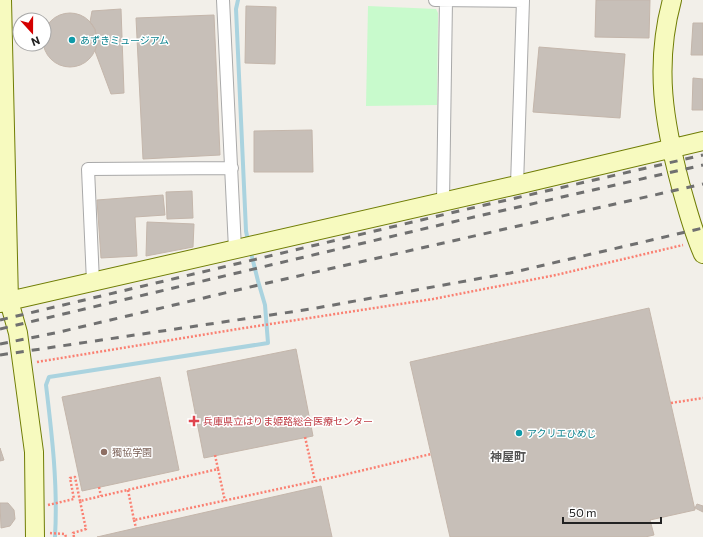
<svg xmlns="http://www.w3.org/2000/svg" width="703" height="537" font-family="Commissioner,'Noto Sans JP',sans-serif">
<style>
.park{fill:#c8facc}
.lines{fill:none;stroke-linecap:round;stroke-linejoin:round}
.stream{stroke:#aad3df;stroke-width:4}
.building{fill:#c7bfb8;stroke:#c4b6ab}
.street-casing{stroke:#a9a9a9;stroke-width:14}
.secondary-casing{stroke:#707d05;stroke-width:20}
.path{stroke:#fa8072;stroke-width:2.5;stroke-dasharray:2 2;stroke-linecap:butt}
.street{stroke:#fff;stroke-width:12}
.secondary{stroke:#f7fabf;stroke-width:18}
.rail{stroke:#707070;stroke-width:3;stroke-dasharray:8 8;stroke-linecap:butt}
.culture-dot{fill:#0f9aa8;stroke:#fff;stroke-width:1.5}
.health-dot{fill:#e0444e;stroke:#fff;stroke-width:1.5}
.education-dot{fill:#8d6e63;stroke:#fff;stroke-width:1.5}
.labels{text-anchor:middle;stroke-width:3;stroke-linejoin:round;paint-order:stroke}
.culture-label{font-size:10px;fill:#0d838f;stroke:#fff;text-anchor:start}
.health-label{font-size:10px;fill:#be3a42;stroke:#fff;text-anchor:start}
.education-label{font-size:10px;fill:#785e54;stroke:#fff;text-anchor:start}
.quarter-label{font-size:12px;font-weight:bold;fill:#555;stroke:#fff}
</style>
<rect width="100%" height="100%" fill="#f2efe9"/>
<path class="park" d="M368 6 436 9 438 13 437 105 366 106Z"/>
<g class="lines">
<path class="stream" d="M238 0 236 9 246 231 248 241
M55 537C58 486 52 435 46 385L49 377 268 343 265 305 258 281 250 249"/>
</g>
<path class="building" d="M596 0H650L649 38 595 37Z
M246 6 276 7 275 64 245 63Z
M121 9 124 93 111 94 95 51 97 44 95 29 90 22 92 11Z
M43 40a27 27 0 1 1 54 0a27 27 0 1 1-54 0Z
M214 15 220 155 143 159 136 18Z
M693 23H703V55H691Z
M539 47 625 54 620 118 533 112Z
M693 78 703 79V110H692Z
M312 130 313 172H254V131Z
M192 191 193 218 167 219 166 192Z
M163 195 165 215 135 217 137 256 101 258 97 200Z
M147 222 194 224 193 247 146 256Z
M649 308 695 510 650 520 654 535 645 537H450L410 362Z
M296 349 313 436 204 458 187 371Z
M160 377 179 470 82 491 62 397Z
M0 448 4 460 0 461Z
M321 486 332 537H97L136 528Z
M0 503H8L14 510 15 519 10 526 1 528Z
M697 504 703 506V512L695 508Z"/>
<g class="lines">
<g class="street-casing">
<path id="street" d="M223 0 235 249
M435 0 523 1
M517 185 523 0
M443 202 446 0
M93 282 88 169 232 168"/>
</g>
<g class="secondary-casing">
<path id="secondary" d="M2 0 9 301 18 333 34 452 35 537
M672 0C654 66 664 123 681 187 688 211 693 232 703 254
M0 303 517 185 703 141"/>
</g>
<path class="path" d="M37 362 238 329 433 299 556 275 683 245
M671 403 703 398
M305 437 315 481
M215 455 218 469
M99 487 101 496
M128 490 134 520 339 476 431 454
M48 505 74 499 70 478 75 477 80 501
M134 520 136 528
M50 533 65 534 66 537
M74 537 73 533 86 529 80 501 218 469 225 501"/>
<use href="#street" class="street"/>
<use href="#secondary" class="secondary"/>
<path class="rail" d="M0 320 459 211 703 155
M0 329 461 220 703 165
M0 344 55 333 263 284 703 184
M0 355 311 309 510 273 703 228"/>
</g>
<g class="culture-dot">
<circle cx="72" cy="40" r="4"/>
<circle cx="519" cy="433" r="4"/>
</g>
<path class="health-dot" d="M192 415h4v4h4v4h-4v4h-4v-4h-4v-4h4z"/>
<circle class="education-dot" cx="104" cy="452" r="4"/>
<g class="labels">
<g class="culture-label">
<text x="80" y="44">あずきミュージアム</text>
<text x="527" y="437">アクリエひめじ</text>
</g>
<g class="health-label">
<text x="203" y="425">兵庫県立はりま姫路総合医療センター</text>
</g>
<g class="education-label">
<text x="112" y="456">獨協学園</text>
</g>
<g class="quarter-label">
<text x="508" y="461">神屋町</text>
</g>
</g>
<g transform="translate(32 32) rotate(159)"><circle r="19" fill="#ffffff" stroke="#a7a7a7"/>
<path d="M0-3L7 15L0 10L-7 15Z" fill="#d40000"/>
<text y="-6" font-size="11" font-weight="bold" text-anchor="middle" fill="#222222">N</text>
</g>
<path d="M563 517v6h98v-6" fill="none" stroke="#222222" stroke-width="2"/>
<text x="569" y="517" font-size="12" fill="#222222" stroke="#ffffff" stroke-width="3" paint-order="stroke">50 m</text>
</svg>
